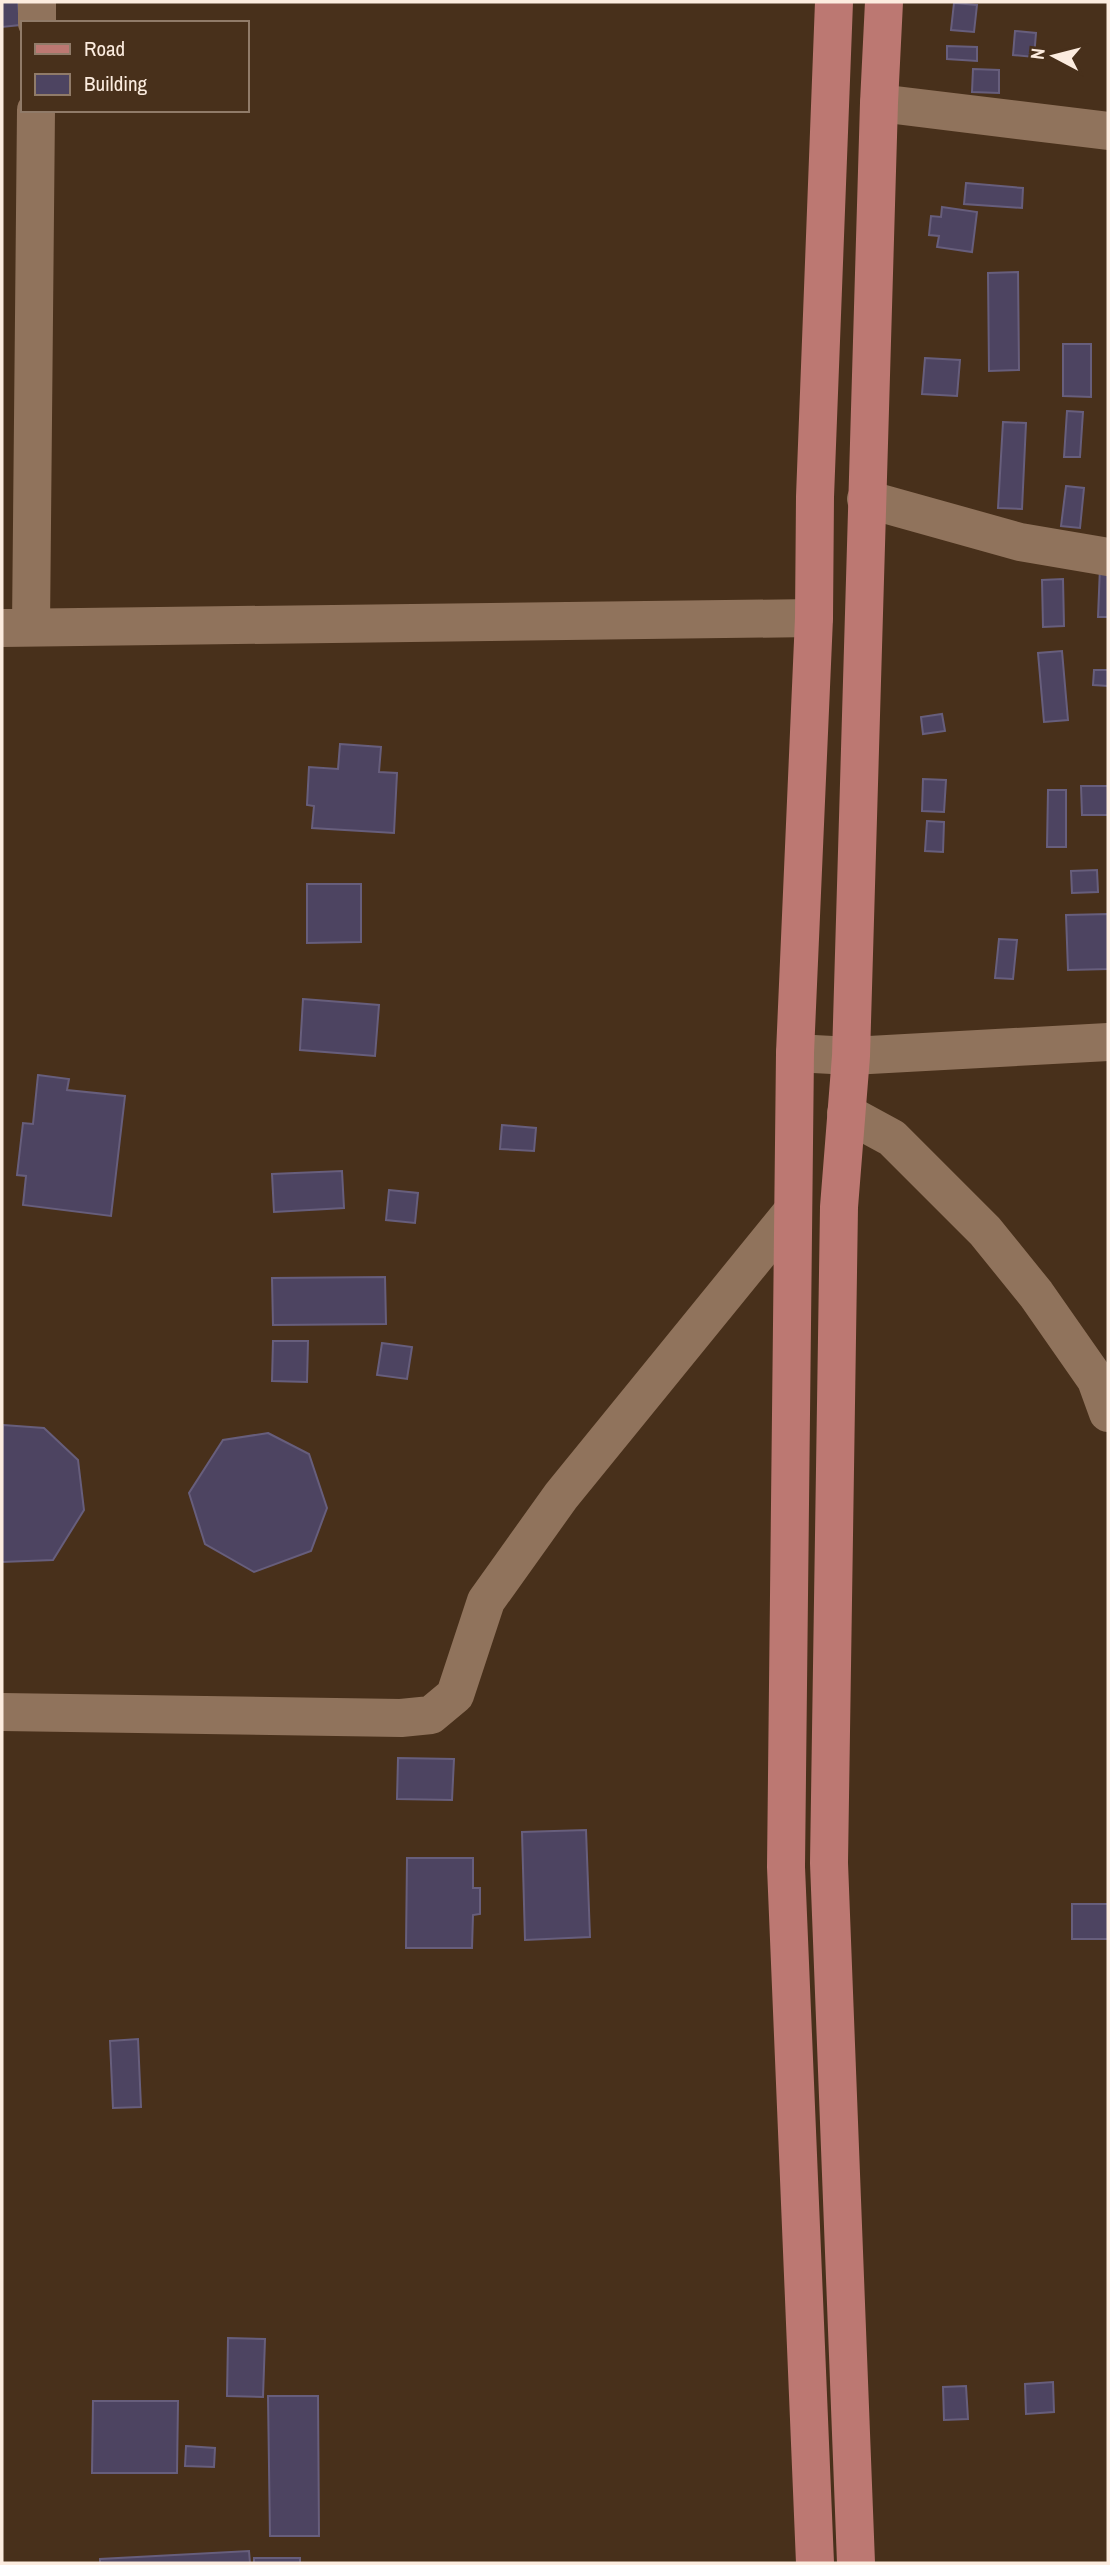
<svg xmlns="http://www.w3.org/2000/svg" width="1110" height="2565" font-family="'Archivo Narrow',sans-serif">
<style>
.building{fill:#4d4461;stroke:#675e7c;stroke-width:2}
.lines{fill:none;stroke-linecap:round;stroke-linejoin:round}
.minor{stroke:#90735c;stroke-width:38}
.major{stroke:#bc7872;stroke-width:38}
</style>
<rect width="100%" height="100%" fill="#48301b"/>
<path class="building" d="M2 2H18L20 25 2 27Z
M954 3 977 5 974 32 951 30Z
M1015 31 1036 33 1034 57 1013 55Z
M947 46 977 47V61L947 59Z
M973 69 999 70V93L972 92Z
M966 183 1023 188 1022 208 964 204Z
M942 207 977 212 972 252 937 247 939 236 929 235 931 216 941 217Z
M1018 272 1019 370 989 371 988 273Z
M1063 344H1091V397L1063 396Z
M925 358 960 360 957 396 922 394Z
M1067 411 1083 412 1080 457H1064Z
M1003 422 1026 423 1022 509 998 508Z
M1066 486 1084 488 1080 528 1061 526Z
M1100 567H1108V617H1098Z
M1063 579 1064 626 1043 627 1042 580Z
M1062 651 1068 720 1044 722 1038 653Z
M1094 670H1108V686L1093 685Z
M942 714 945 731 923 734 921 717Z
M340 744 381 747 379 772 397 773 394 833 312 828 314 806 307 805 309 767 338 769Z
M923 779 946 780 944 812 922 811Z
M1081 786H1108V815H1082Z
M1048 790H1066V847H1047Z
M927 821 944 822 943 852 925 851Z
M1097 870 1098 892 1072 893 1071 871Z
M307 884H361V942L307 943Z
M1108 914V969L1068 970 1066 915Z
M999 939 1017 940 1013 979 995 978Z
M303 999 379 1005 375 1056 300 1050Z
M38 1075 69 1079 67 1090 125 1096 111 1216 23 1205 26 1176 17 1175 23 1123 33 1124Z
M502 1125 536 1128 534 1151 500 1149Z
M342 1171 344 1208 274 1212 272 1174Z
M389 1190 418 1193 415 1223 386 1220Z
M385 1277 386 1324 273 1325 272 1278Z
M273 1341H308L307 1382 272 1381Z
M382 1343 412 1347 407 1379 377 1375Z
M3 1425 44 1428 78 1460 84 1510 53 1560 2 1562Z
M268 1433 309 1454 327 1508 311 1551 254 1572 205 1544 189 1493 223 1440Z
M398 1758 454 1759 452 1800 397 1799Z
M586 1830 590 1937 525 1940 522 1832Z
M407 1858H473V1888H480V1914L473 1915 472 1948H406Z
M1072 1904H1108V1939H1072Z
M138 2039 141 2107 113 2108 110 2041Z
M228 2338 265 2339 263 2397 227 2396Z
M1053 2382 1054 2412 1026 2414 1025 2384Z
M966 2386 968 2419 944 2420 943 2387Z
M268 2396H318L319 2536H270Z
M93 2401H178L177 2473H92Z
M186 2446 215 2448 214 2467 185 2466Z
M249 2551 250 2563H100V2559Z
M254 2558H300V2563H254Z"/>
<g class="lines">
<path class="minor" d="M37 23V2
M879 103 1108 131
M866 499 1020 542 1108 557
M31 627 36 110
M2 628 814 618
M795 1053 851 1056 1108 1042
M846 1113 892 1138 985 1231 1036 1294 1096 1380 1108 1413
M2 1712 401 1718 431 1715 455 1695 486 1601 561 1496 792 1212"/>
<path class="major" d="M815 2563 786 1867 795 1053 814 618 815 497 834 2
M856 2563 829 1863 839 1207 851 1056 879 103 884 2"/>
</g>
<rect width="1110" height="2565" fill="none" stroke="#fcecdf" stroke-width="7"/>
<rect x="21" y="21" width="228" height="91" fill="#48301b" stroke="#907b69" stroke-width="2"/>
<rect x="35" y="44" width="35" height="10" fill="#bc7872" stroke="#907b69" stroke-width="2"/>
<text x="84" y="56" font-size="21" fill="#fcecdf">Road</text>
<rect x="35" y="74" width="35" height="21" fill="#4d4461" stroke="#907b69" stroke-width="2"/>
<text x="84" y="91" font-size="21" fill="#fcecdf">Building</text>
<g transform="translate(1054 56) rotate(277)" stroke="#48301b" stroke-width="5" paint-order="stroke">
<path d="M0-5L12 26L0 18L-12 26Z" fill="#fcecdf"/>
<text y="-10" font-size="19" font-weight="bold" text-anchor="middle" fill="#fcecdf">N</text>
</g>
</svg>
